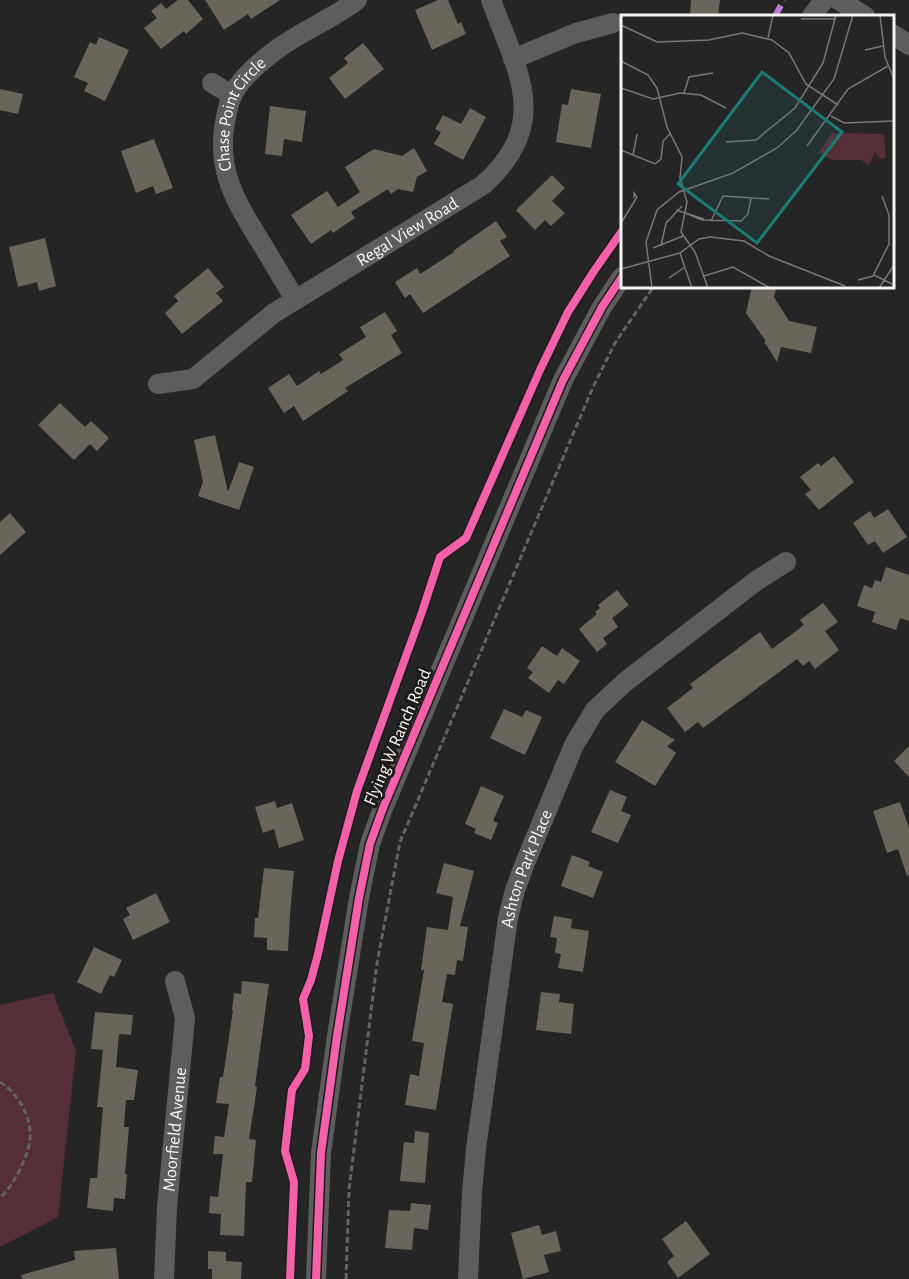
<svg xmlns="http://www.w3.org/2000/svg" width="909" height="1279" font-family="'Alegreya Sans',sans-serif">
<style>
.green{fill:#562e37}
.building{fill:#69655a}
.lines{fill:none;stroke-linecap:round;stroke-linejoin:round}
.path{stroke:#646363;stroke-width:3;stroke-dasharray:6 3;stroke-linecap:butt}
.minor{stroke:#5d5d5d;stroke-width:20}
.quiet{stroke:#bd7bd9;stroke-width:6;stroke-dasharray:12 6;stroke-linecap:butt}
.cycleway-casing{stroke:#1e1c1a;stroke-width:11}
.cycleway{stroke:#f560ab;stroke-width:8}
.labels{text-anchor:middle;stroke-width:6;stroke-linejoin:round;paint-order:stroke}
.street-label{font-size:18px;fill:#f6f5f3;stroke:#1e1c1a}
.inset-road{fill:none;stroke:#797877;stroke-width:1.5}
.view{fill:#1b7c75;fill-opacity:0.15;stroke:#1b7c75;stroke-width:3}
.inset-edge{fill:none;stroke:#f6f5f3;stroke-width:3}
</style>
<rect width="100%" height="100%" fill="#262525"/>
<path class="green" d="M53 993 76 1051 58 1217 0 1247V1005Z"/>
<path class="building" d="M178 0H188L203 19 186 34 184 31 161 49 144 28 157 18 151 11 161 3 166 9Z
M205 0H280L251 19 248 14 224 30Z
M438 0H448L458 24 461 22 466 34 432 50 415 10Z
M691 0H720L718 16H690Z
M99 37 129 50 105 101 84 91 88 83 74 77 90 42 96 45Z
M363 43 384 69 345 99 329 78 348 63 344 58Z
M0 89 23 94 18 114 0 110Z
M571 89 601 94 591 148 556 142 562 104 568 105Z
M270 106 306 111 302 142 284 139 282 156 265 154Z
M470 108 486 117 463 160 434 144 441 132 435 129 443 115 461 124Z
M154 139 173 188 156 194 153 186 136 193 121 151Z
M414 148 427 171 417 177 413 192 398 189 391 194 388 189 351 212 355 218 333 233 331 230 311 244 291 215 327 191 338 207 360 192 345 167 374 149 402 156Z
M552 175 565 188 552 201 565 213 551 226 545 220 535 230 516 210Z
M496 221 507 237 500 241 510 256 423 313 410 294 405 298 395 282 417 268 420 274 454 252 453 251Z
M45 238 56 286 39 291 37 282 18 287 9 247Z
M208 268 224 287 216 293 223 301 182 334 165 313 178 301 174 296Z
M752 286H777L774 297 789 321 817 327 811 353 781 347 777 362 765 343V340L746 313Z
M385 312 397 331 391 335 402 353 345 388 348 391 303 421 294 406 284 413 268 388 289 374 297 386 319 371 321 374 343 360 339 354 366 337 360 327Z
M60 403 85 427 91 421 109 438 97 451 90 444 74 460 38 425Z
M215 435 228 492 239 462 254 467 239 510 198 496 203 482 194 440Z
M834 456 854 482 819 510 805 494 811 490 800 477 818 463 821 466Z
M888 509 907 537 883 553 875 541 868 545 853 523 870 511 874 518Z
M10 513 26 532 0 555V522Z
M886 567 909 575V621L900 618 896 630 872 622 875 612 857 606 864 585 872 588 875 580 881 582Z
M617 590 629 605 612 618 618 627 603 638 607 644 597 652 579 629 597 614 595 612 600 608 598 605Z
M823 603 838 622 825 631 839 650 815 669 809 661 803 666 797 659 703 728 698 722 685 732 667 708 693 688 690 684 760 632 772 649 804 625 800 620Z
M542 646 557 656 562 648 580 661 564 684 558 680 549 693 528 678 533 672 527 668Z
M504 709 522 717 526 710 542 717 525 755 490 738Z
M642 720 675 740 667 746 676 753 655 786 615 762Z
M909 746V777L894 761Z
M481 786 504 796 493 821 498 823 491 840 474 833 476 829 465 824Z
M610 790 627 797 621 811 631 815 618 843 591 832Z
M275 801 277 808 292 803 304 840 279 848 274 829 263 833 255 807Z
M900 802 909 828V875L907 876 898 849 887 853 873 811Z
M572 855 590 862 588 866 603 872 593 898 561 886Z
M444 863 474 871 460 926 468 927 463 961 457 960 455 975 447 974 442 1002 453 1004 436 1110 405 1105 410 1074 419 1076 424 1043 412 1041 424 970H421L427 927 448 930 453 897 436 893Z
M264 868 294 871 290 914 288 951 267 950V938L254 937 255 918H258Z
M156 893 170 922 133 940 123 919 130 915 126 908Z
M554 916 572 919 571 928 589 931 583 972 558 968 561 954 555 953 557 938 550 937Z
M94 947 122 960 114 977 110 975 101 994 77 982Z
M242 981 269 984 255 1086 257 1087 249 1139 256 1140 252 1182H246L244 1236 220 1235 221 1214 209 1213 210 1196 218 1197 223 1154H213L215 1136 224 1137 229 1104 216 1103 220 1077H223L233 1010H232L234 993 241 994Z
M541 992 560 994 559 1002 574 1004 571 1034 536 1030Z
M95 1012 133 1015 131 1035 119 1034 116 1067 138 1070 134 1100H126L124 1127H129L125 1174 127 1175 125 1199 114 1198 113 1211 87 1208 90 1178H97L103 1107H97L103 1050 91 1049Z
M415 1131 429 1133 425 1183 400 1181 404 1142 414 1143Z
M411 1203 431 1205 428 1230 414 1228 412 1250 385 1248 389 1210 410 1211Z
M686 1221 710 1254 678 1278 667 1262 674 1256 662 1239Z
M539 1225 542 1235 556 1231 561 1251 544 1255 549 1272 523 1279 511 1233Z
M116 1248 119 1279H22L21 1275 75 1260 74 1251Z
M208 1251 226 1252V1261L242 1262 241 1279H212V1269H208Z"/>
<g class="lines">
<path class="path" d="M0 1082C18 1093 32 1117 30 1139 28 1157 14 1185 0 1198
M346 1279 349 1190 377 963 400 842 593 387 615 343 654 286"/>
<g class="minor">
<path d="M838 0 865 16"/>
<path d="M812 16 824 0"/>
<path d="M892 34 909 45"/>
<path d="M513 59 576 33 613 23"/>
<path d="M212 83 232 95"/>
<path id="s1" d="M295 299C283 280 272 260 260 241 236 202 216 170 225 122 227 113 228 104 232 96 239 80 259 63 272 53 298 32 331 20 357 0"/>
<path id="s2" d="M158 384 193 379 274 313 483 185C552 123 518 73 491 0"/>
<path id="s3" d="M164 1279 167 1207 185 1018 175 981"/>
<path d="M316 1279 321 1153 337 1036 359 898 370 844 383 808 563 380 602 307 622 277"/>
<path id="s4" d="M468 1279 472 1192 476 1149 508 918 515 890 525 863 574 745 595 710 625 682 756 581 786 562"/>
</g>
<path class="quiet" d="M775 16 784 0"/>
<g class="cycleway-casing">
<path id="cycleway" d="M290 1279 294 1182 285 1151 292 1090 305 1069 309 1036 303 999 311 980 318 954 338 861 357 791 422 612 440 557 466 538 540 370 568 312 594 271 622 231
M316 1279 321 1153 337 1036 359 898 370 844 383 808 563 380 602 307 622 277"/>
</g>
<use href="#cycleway" class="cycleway"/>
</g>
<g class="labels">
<g class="street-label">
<text dy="6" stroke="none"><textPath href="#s1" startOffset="208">Chase Point Circle</textPath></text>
<text dy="6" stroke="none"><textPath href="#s2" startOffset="296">Regal View Road</textPath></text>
<text transform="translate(397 737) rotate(-67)" y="6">Flying W Ranch Road</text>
<text dy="6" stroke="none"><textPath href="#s4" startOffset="416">Ashton Park Place</textPath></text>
<text dy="6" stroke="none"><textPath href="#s3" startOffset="150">Moorfield Avenue</textPath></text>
</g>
</g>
<g transform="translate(621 15)">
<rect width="273" height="273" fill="#262525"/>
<path d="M211 118 263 119 265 143 259 144 254 137 248 150 240 145H213L197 138Z" fill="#562e37"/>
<path class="inset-road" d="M259 0 264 42 273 64M180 4H215M0 10 36 27 88 25 121 18 151 25 168 38 185 69 217 90M147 23 152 0M244 35 262 31M0 46 27 60 36 73 46 112 61 142 59 163 66 187 60 217 74 237 87 273M0 73 32 84 59 78 80 80 105 93M63 78 68 62 92 58M210 101 223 108 273 106M105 127 135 125 174 93 202 48 215 0M186 131 227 74 267 51M0 135 34 149 40 144 42 126 49 119M12 140 16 119M55 195 83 204M64 198 81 205 120 206 127 199 130 183M90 206 102 181 148 184M0 208 16 182 13 178V183M40 231 45 208 61 191M32 233 62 221M59 238 71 273M0 254 59 238 78 224 89 222 123 226 148 241 224 271M253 260 273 270M83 261 112 252 149 273M48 263 64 252M237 265 252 261 268 229V200L261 181M31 273 25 227 36 195 58 177 112 158 156 133 175 116 213 64 232 0M258 273 273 250"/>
<path class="view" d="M141 57 221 117 136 228 57 169Z"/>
<rect width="273" height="273" class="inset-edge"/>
</g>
</svg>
